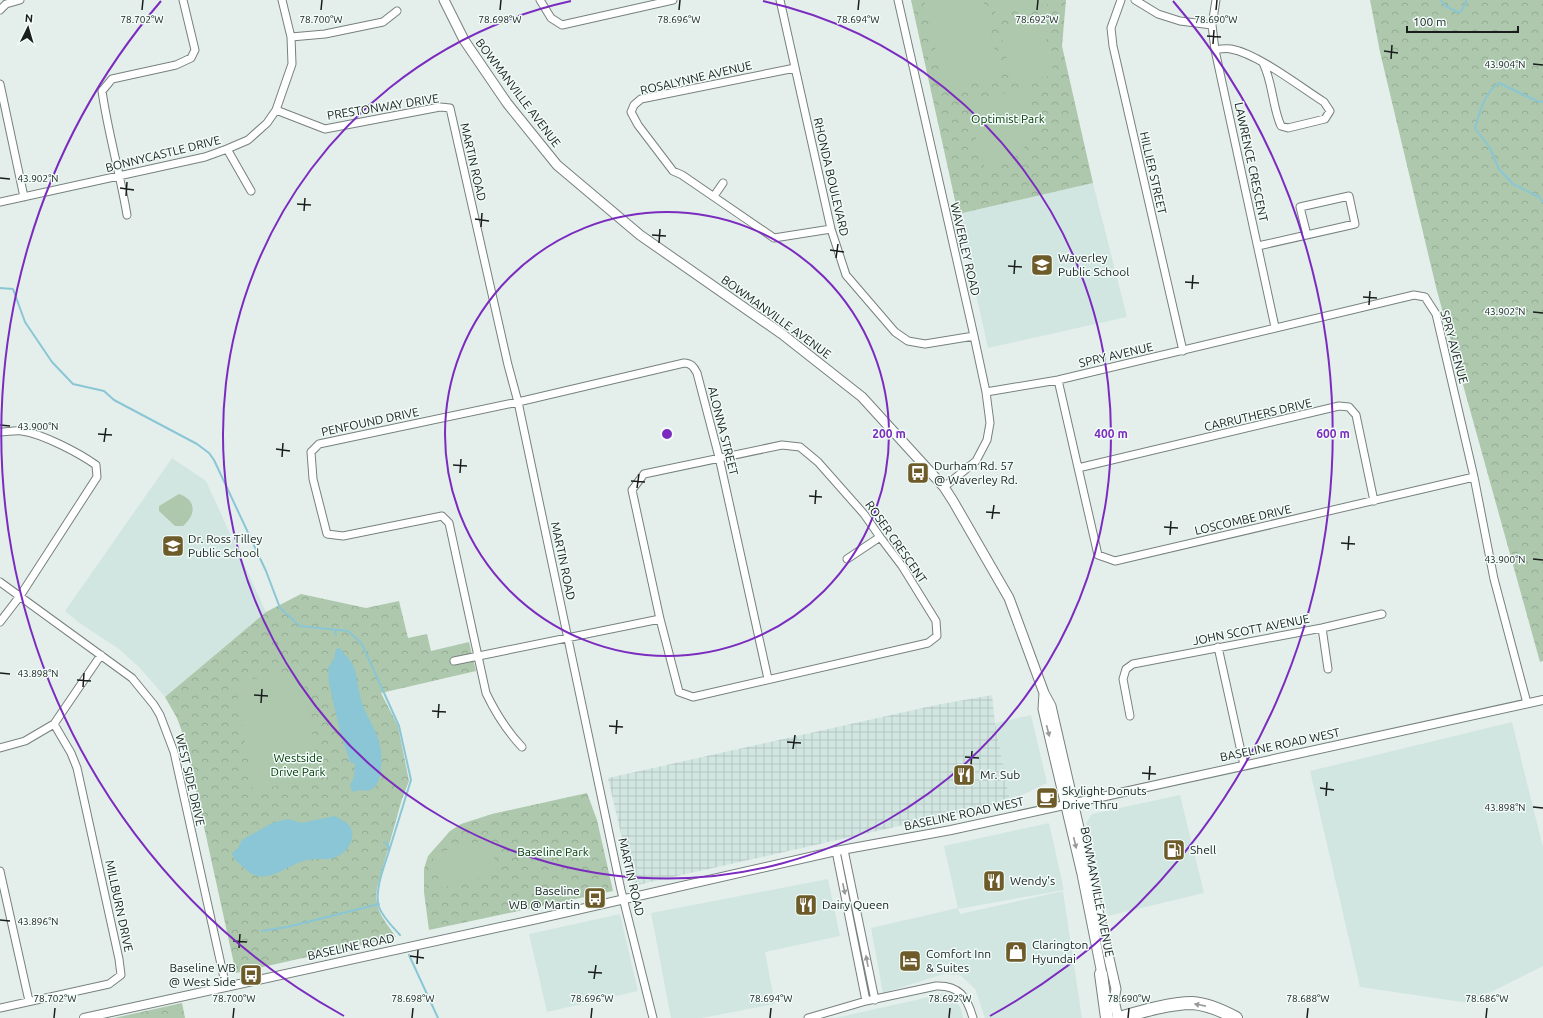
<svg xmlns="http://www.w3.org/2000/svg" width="1543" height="1018" font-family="Ubuntu,sans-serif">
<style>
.built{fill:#d2e6e1}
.industrial{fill:url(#industrial-grid)}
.park{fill:url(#park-crowns)}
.pitch{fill:#adc8ac}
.water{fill:#8ac6d6}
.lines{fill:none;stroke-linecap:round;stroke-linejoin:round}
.stream{stroke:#8ac6d6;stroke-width:2}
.minor-casing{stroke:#77817f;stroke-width:9}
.tertiary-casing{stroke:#77817f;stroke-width:10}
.secondary-casing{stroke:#77817f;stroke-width:11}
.motorway-casing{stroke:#77817f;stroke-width:14}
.minor{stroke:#fff;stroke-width:7}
.tertiary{stroke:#fff;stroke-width:8}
.secondary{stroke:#fff;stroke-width:9}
.motorway{stroke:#fff;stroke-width:12}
.oneway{fill:#989999}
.ticks{fill:none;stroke:#191d1c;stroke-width:1.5}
.ring{fill:none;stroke:#7b2cbf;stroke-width:2}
.labels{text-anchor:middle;stroke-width:3;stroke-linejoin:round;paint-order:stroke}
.street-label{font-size:12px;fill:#191d1c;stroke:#f1fcf9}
.park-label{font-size:12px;fill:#003603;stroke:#f1fcf9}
.poi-label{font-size:12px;fill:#191d1c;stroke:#f1fcf9;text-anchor:start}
.ticks-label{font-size:10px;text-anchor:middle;fill:#191d1c;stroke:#f1fcf9;stroke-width:3;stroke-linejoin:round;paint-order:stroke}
.centre{fill:#7b2cbf;stroke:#f1fcf9;stroke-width:2}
.ring-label{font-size:12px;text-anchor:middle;font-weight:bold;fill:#7b2cbf;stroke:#f1fcf9;stroke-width:3;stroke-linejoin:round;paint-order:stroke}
</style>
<defs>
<pattern id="industrial-grid" width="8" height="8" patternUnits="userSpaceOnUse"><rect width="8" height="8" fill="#d2e6e1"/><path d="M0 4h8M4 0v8" fill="none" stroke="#b4c5c0"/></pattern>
<pattern id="park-crowns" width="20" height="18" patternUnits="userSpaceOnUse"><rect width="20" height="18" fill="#adc8ac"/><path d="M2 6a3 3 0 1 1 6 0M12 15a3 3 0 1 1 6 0" fill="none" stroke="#94ab93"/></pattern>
</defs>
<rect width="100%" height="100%" fill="#e4efec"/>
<path class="built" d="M1093 183 1127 317 988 348 958 214Z
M172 458 206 481 266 612 165 697 140 668 119 649 78 622 65 611Z
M1031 715 1047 783 1010 801 995 723Z
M1512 722 1543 847V966L1469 1003 1360 987 1310 771Z
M1180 795 1204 893 1108 916 1086 823 1092 814Z
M1049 823 1064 890 958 909 960 914 1063 891 1082 1018H985L975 989 960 975 944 974 883 993 871 928 958 908 944 846Z
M828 879 840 936 765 952 775 1004 702 1018H671L651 913Z
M620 914 638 991 547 1012 529 934Z
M947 993 955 998 961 1009 963 1018H835Z"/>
<path class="industrial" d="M992 695 995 723 1010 801 633 886 608 778 936 705Z"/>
<path class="park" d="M911 0H1066L1062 46 1093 183 958 214Z
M1370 0H1543V661L1540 662 1437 291 1380 52Z
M301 594 366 608 399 601 408 638 427 634 431 651 469 642 476 671 381 693 398 726 409 781 402 799 377 888C374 911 384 919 396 937L236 973 185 740 177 718 165 697 266 612Z
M587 793 597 820 613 891 429 930 424 892V869L428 856 450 831 461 824 492 814Z
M182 1003 185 1018H114Z"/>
<path class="pitch" d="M924 0H983L1001 77 945 90Z
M993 0H1049L1050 4 996 15Z
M1042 20 1054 75 1013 84 1000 30Z
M1027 87C1035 115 1039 144 1008 161 1001 165 992 166 985 169L968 110 970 104 973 102Z
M179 494C197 500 196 515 183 526H175L159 511V506Z
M302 671 320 779 253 790 235 682Z
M489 839 498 873 441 888 432 854Z"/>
<path class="water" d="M340 648C344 654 350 659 353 665 358 677 358 691 362 703 371 728 384 737 381 767 381 773 380 779 377 784 370 795 360 788 353 792L351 791 352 788 350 786 351 783 354 777 355 764 350 762 340 732 329 683 328 668 334 659 336 649Z
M335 816C339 819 345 821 348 824 359 836 347 854 334 858 325 860 316 858 307 860 284 865 265 890 243 867 238 862 233 859 232 853L238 848 242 840 272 823 288 819 301 823Z"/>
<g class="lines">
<path class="stream" d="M1441 0 1444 5 1459 13 1466 4V0
M1543 102 1537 101 1499 83C1484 93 1480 111 1475 128L1490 148 1499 169 1513 184 1539 197 1543 202
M0 288 13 289 25 322 52 362 73 384 104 391 114 400 197 444 209 453 214 460 266 571 280 608 300 626 348 631 362 644 399 726 411 780 389 851
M335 630 336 635
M384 842 388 845 389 851C384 867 374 891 379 907 383 918 393 927 400 935
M262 931 287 927 379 904
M409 955 438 1018"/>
<g class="minor-casing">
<path id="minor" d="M540 0 551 18 562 25 673 0
M780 0 831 229 846 275 895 332 908 341 925 344 974 336
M898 0 974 336 986 392 990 423 987 440 976 461 944 487
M1121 0 1111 28 1113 46 1183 351
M1135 0 1158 14 1180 21 1212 25
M1216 0 1212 25 1215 50 1275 327
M0 10 6 4 20 0
M291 37 325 34 383 22 397 11
M1215 50C1220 49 1226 48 1231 49 1258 54 1299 86 1324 102L1330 111 1325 119 1288 128 1281 126C1272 106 1273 83 1263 63
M795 68 641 99 634 105 631 112 638 125 673 171 682 175 774 238 831 229
M0 84 24 197
M276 110 325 129 440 107 450 108 508 365 518 402 621 890 653 1018
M227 149 251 191
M714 196 723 183
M0 202 205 157 227 149 248 140 267 123 276 110 292 64 291 37 282 0
M127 215C120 173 108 133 102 91L112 79 176 65 191 58 195 50 183 0
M1258 246 1355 224 1349 196 1300 207 1307 235
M1058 380 1098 555 1115 561 1474 477
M986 392 1058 380 1414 295 1425 297 1436 314 1474 477 1494 579 1527 703
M0 432C7 432 15 430 22 431 43 434 79 453 96 465L97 477 20 596 0 622
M782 445 800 447 818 462 864 514 880 537 902 566 936 621 937 636 928 643 693 697 679 692 660 619 632 490 644 474Z
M1078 468 1339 406 1349 407 1356 415 1374 501
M847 559 880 537
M0 582 132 678 154 705 160 715 174 752 226 987
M1322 628 1328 669
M1218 647 1244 765
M454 661 660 619
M1130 716 1123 679 1126 669 1133 664 1322 628 1382 614
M522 747C507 731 496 714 486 693L449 523 442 516 343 536 327 534 313 479 311 452 319 444 518 402 684 363C691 363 694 367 697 373L719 457 768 679
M0 748 25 741 54 724 101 655
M844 850 875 1000
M836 851 866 1001
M0 871 29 1001
M0 1008 109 984 121 975 119 959 77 768 71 753 54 724
M808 1018 866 1001 936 986C959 985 967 997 973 1018"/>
</g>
<g class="tertiary-casing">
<path id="tertiary" d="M84 1018 537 919 836 851 951 830 1543 700"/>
</g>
<g class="secondary-casing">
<path id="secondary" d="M444 0 464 40 507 103 557 165 640 235 782 334 862 397 944 487 953 501 1009 598 1044 693 1051 706 1105 941 1116 989 1114 1000 1118 1018
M1044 693 1043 709 1082 874 1103 979"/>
</g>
<g class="motorway-casing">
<path id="motorway" d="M1101 974 1107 1018
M1119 1018C1140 1012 1170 1003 1192 1003 1207 1004 1223 1011 1236 1018"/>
</g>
<use href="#minor" class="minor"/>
<use href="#tertiary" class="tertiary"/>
<use href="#secondary" class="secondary"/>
<use href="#motorway" class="motorway"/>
</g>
<defs><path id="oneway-solid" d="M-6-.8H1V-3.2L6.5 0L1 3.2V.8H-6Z"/></defs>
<g class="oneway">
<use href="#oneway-solid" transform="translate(1048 731) rotate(76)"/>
<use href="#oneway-solid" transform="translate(1075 843) rotate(77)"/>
<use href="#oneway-solid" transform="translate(844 889) rotate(78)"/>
<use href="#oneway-solid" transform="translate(867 961) rotate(-101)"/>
<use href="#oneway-solid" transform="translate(1200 1005) rotate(-169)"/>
</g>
<path class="ticks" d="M142 10 143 0M321 10 322 0M500 10 501 0M679 10 680 0M858 10 859 0M1037 10 1038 0M1216 10 1217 0M1207 36 1221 37M1213 44 1214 30M1384 51 1398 53M1391 59 1392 45M1533 64 1543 65M0 178 10 179M120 188 134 190M126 196 127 182M297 204 311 205M304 211 305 198M475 219 489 221M481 227 482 213M652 235 666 236M659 243 660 229M830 250 844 252M836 258 838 244M1008 266 1022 267M1014 274 1015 260M1185 282 1199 283M1192 289 1193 275M1363 297 1377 298M1369 305 1370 291M1533 312 1543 313M0 425 10 426M98 434 112 435M104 442 106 428M276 449 290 451M282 457 283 443M453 465 467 466M460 473 461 459M631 481 645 482M637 488 639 474M809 496 822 497M815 504 816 490M986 512 1000 513M992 519 994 505M1164 527 1178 528M1170 535 1171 521M1341 543 1355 544M1348 550 1349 536M1533 559 1543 560M0 673 10 674M77 680 91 681M83 687 84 673M254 695 268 696M261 703 262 689M432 711 446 712M438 718 439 704M609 726 623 727M616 734 617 720M787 742 801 743M793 749 795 735M965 757 979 758M971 765 972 751M1142 773 1156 774M1149 780 1150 766M1320 788 1334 790M1326 796 1327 782M1533 807 1543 808M0 920 10 921M233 941 247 942M239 948 240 934M410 956 424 958M417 964 418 950M588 972 602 973M594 979 596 965M54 1018 55 1008M233 1018 234 1008M412 1018 413 1008M591 1018 592 1008M770 1018 771 1008M949 1018 950 1008M1128 1018 1129 1008M1307 1018 1308 1008M1486 1018 1487 1008"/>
<g class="ring">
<circle cx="667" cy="434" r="222"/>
<path d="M763 1A444 444 0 1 1 571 1"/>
<path d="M344 1016A666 666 0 0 1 161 1M1173 1A666 666 0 0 1 990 1016"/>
</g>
<defs>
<g id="school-square" transform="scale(1.15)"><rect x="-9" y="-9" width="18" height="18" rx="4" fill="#6e5b2a" stroke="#f1fcf9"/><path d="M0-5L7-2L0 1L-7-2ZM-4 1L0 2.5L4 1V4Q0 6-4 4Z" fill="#fff"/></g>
<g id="bus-square" transform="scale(1.15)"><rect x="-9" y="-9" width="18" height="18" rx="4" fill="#6e5b2a" stroke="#f1fcf9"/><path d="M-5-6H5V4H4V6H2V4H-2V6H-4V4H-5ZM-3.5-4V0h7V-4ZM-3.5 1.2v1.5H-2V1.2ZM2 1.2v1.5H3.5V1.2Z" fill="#fff"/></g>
<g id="restaurant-square" transform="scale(1.15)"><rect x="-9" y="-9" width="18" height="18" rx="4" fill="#6e5b2a" stroke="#f1fcf9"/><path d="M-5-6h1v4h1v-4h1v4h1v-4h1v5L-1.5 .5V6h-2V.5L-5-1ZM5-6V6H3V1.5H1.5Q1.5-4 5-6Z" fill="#fff"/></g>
<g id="cafe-square" transform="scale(1.15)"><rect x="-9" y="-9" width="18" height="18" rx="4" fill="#6e5b2a" stroke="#f1fcf9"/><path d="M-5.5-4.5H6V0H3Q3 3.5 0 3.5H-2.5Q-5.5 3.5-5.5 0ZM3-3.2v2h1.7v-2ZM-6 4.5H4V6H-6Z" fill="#fff"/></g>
<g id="fuel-square" transform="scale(1.15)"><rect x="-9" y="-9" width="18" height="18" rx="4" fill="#6e5b2a" stroke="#f1fcf9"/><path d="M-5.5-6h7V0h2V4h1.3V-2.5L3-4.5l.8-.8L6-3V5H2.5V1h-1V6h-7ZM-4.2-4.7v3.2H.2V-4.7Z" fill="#fff"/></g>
<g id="shop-square" transform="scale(1.15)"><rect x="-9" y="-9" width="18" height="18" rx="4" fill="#6e5b2a" stroke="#f1fcf9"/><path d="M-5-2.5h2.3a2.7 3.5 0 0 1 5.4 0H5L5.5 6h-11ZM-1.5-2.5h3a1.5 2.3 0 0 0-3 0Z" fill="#fff"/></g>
<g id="hotel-square" transform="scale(1.15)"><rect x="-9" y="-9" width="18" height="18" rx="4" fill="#6e5b2a" stroke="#f1fcf9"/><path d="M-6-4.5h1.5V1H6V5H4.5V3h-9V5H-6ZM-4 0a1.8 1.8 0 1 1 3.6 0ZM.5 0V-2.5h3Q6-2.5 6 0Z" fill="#fff"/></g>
</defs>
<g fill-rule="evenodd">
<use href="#school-square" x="1042" y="265"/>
<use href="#bus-square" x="918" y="473"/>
<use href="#school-square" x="173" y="546"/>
<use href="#restaurant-square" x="964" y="775"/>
<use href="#cafe-square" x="1047" y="798"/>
<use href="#fuel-square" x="1174" y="850"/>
<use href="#restaurant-square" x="994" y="881"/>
<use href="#bus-square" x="595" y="898"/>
<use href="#restaurant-square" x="806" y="905"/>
<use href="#shop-square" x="1016" y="952"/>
<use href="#hotel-square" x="910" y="961"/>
<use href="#bus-square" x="251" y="975"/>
</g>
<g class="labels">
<g class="street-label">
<text transform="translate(696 78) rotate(-13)" y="4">ROSALYNNE AVENUE</text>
<text transform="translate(518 93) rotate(53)" y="4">BOWMANVILLE AVENUE</text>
<text transform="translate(383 107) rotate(-9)" y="4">PRESTONWAY DRIVE</text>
<text transform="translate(163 154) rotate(-14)" y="4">BONNYCASTLE DRIVE</text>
<text transform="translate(473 162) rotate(77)" y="4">MARTIN ROAD</text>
<text transform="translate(1251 162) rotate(78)" y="4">LAWRENCE CRESCENT</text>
<text transform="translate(1153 173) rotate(77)" y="4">HILLIER STREET</text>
<text transform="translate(831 177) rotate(77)" y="4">RHONDA BOULEVARD</text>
<text transform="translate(965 249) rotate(77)" y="4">WAVERLEY ROAD</text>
<text transform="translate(776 317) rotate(36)" y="4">BOWMANVILLE AVENUE</text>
<text transform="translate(1454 347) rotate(75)" y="4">SPRY AVENUE</text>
<text transform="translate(1116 355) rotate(-13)" y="4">SPRY AVENUE</text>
<text transform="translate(1258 415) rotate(-13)" y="4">CARRUTHERS DRIVE</text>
<text transform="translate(370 422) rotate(-12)" y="4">PENFOUND DRIVE</text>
<text transform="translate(723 431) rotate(76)" y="4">ALONNA STREET</text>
<text transform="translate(1243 520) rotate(-13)" y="4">LOSCOMBE DRIVE</text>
<text transform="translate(896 542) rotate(55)" y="4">ROSER CRESCENT</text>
<text transform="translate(563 561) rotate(78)" y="4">MARTIN ROAD</text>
<text transform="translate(1251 630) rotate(-11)" y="4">JOHN SCOTT AVENUE</text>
<text transform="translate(1280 745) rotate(-12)" y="4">BASELINE ROAD WEST</text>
<text transform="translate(190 780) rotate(77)" y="4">WEST SIDE DRIVE</text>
<text transform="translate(964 814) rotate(-12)" y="4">BASELINE ROAD WEST</text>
<text transform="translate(631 877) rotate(77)" y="4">MARTIN ROAD</text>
<text transform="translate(1097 892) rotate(79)" y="4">BOWMANVILLE AVENUE</text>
<text transform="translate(119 906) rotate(78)" y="4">MILLBURN DRIVE</text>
<text transform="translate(351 947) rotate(-12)" y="4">BASELINE ROAD</text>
</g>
<g class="park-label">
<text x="1008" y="123">Optimist Park</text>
<text x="298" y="762">Westside<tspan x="298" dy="14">Drive Park</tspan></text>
<text x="553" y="856">Baseline Park</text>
</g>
<g class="poi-label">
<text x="1058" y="262">Waverley<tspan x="1058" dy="14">Public School</tspan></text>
<text x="934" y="470">Durham Rd. 57<tspan x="934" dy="14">@ Waverley Rd.</tspan></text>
<text x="188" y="543">Dr. Ross Tilley<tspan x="188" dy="14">Public School</tspan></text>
<text x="980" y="779">Mr. Sub</text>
<text x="1062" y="795">Skylight Donuts<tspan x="1062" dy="14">Drive Thru</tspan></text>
<text x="1190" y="854">Shell</text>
<text x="1010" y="885">Wendy's</text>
<text x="580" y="895" text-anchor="end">Baseline<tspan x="580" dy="14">WB @ Martin</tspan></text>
<text x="822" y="909">Dairy Queen</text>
<text x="1032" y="949">Clarington<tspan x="1032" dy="14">Hyundai</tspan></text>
<text x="926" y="958">Comfort Inn<tspan x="926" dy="14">&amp; Suites</tspan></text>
<text x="236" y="972" text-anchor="end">Baseline WB<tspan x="236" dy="14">@ West Side</tspan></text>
</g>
</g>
<g class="ticks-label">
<text x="142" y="23">78.702°W</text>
<text x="321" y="23">78.700°W</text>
<text x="500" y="23">78.698°W</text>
<text x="679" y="23">78.696°W</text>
<text x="858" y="23">78.694°W</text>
<text x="1037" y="23">78.692°W</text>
<text x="1216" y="23">78.690°W</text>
<text x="1505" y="68">43.904°N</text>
<text x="38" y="182">43.902°N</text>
<text x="1505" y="315">43.902°N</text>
<text x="38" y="430">43.900°N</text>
<text x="1505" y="563">43.900°N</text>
<text x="38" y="677">43.898°N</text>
<text x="1505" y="811">43.898°N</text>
<text x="38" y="925">43.896°N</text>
<text x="55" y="1002">78.702°W</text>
<text x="234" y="1002">78.700°W</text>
<text x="413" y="1002">78.698°W</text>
<text x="592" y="1002">78.696°W</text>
<text x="771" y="1002">78.694°W</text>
<text x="950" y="1002">78.692°W</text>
<text x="1129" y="1002">78.690°W</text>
<text x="1308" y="1002">78.688°W</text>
<text x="1487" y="1002">78.686°W</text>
</g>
<circle cx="667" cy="434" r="6" class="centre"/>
<g class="ring-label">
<text x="889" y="438">200 m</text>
<text x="1111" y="438">400 m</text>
<text x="1333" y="438">600 m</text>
</g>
<g transform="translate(28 28) rotate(5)" stroke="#f1fcf9" stroke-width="3" paint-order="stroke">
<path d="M0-3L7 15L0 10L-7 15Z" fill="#191d1c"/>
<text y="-6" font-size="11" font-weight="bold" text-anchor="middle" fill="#191d1c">N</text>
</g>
<path d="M1407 26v6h111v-6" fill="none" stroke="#191d1c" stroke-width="2"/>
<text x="1413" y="26" font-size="12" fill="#191d1c" stroke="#f1fcf9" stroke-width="3" paint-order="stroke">100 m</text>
</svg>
